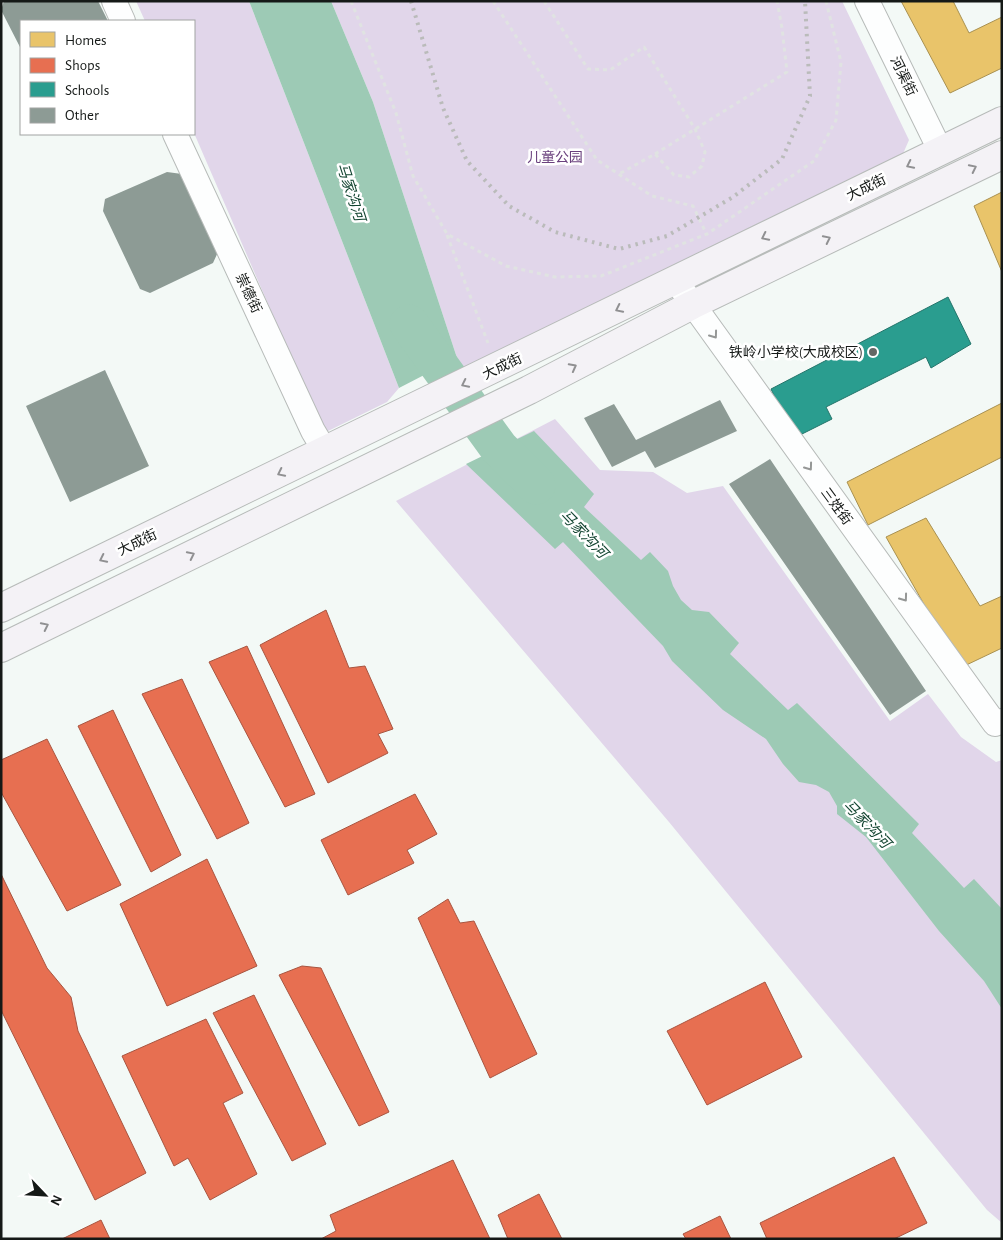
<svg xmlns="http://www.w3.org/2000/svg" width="1003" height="1240" font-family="'Alegreya Sans','Noto Sans SC',sans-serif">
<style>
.green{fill:#e1d6ea}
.water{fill:#9dcab5}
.homes{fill:#e9c46a;stroke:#a99151}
.shops{fill:#e76f51;stroke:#a85540}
.schools{fill:#2a9d8f;stroke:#24756b}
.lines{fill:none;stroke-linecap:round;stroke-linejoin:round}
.river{stroke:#9dcab5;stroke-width:39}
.building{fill:#8d9b95}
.tertiary-casing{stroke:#b7bbb9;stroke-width:26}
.secondary-casing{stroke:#b7bbb9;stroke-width:30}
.path{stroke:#e0e3e2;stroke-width:3;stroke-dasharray:4 4;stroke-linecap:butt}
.tertiary{stroke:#fdfefe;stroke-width:24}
.secondary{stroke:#f4f2f6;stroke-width:28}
.rail{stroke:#babbba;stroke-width:4;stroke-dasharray:2.5 5;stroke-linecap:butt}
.oneway{stroke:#909092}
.oneway2{stroke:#959796}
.poi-dot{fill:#636765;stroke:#fff;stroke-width:2}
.labels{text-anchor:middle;stroke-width:5;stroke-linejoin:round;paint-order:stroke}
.street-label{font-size:14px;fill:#151917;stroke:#fff}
.park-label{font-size:14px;fill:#6a417e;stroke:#fff}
.poi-label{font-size:14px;fill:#151917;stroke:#fff;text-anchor:end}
.water-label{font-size:15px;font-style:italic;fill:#134531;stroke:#fff}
</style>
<rect width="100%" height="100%" fill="#f3f9f6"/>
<path class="green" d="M136 1H249L399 388 387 402 324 433 194 133V21H145Z
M331 1H842L909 140 898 165 467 372 457 358 373 102Z
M555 419 600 470 653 472 687 493 723 486 890 721 928 694 961 737 996 762 1002 760V1223L987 1210 669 822 396 501Z"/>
<path class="water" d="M249 1H331L373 102 457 358 399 388Z
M534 431 594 494 584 507 641 560 650 552 668 571 673 586 681 600 692 610 709 612 739 643 730 654 788 710 797 703 919 824 912 833 964 888 974 879 1002 909V1009L984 981 939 931 866 837 837 814V806L829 792 816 785 799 782 783 764 766 739 723 710 672 661 663 646 563 542 555 549 466 464Z"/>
<path class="homes" d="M901 1H953L969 33 1002 17V68L950 93Z
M1002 192V272L974 206Z
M1002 403V457L868 525 847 482Z
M926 518 980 606 1002 596V648L960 668 886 537Z"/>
<path class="shops" d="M326 610 349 668 365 666 393 729 378 734 388 753 328 783 260 645Z
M247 646 315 794 285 807 209 662Z
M182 679 249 823 217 839 142 694Z
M113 710 181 855 151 872 78 726Z
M47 739 121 885 67 911 1 792V760Z
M415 794 437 834 407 850 414 863 348 895 321 840Z
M207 859 257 966 167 1006 120 904Z
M1 874 47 968 71 997 78 1031 146 1173 95 1200 1 1010Z
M448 899 460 923 474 921 537 1054 490 1078 418 918Z
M302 966 321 968 389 1112 359 1126 279 975Z
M765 982 802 1057 707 1105 667 1031Z
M254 995 326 1144 292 1161 213 1013Z
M206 1019 243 1093 223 1103 257 1174 210 1200 188 1158 174 1166 122 1056Z
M894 1157 927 1223 894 1239H767L760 1223Z
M453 1160 490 1239H321L336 1231 330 1215Z
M539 1194 562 1239H508L498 1215Z
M720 1216 731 1239H686L683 1234Z
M101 1220 110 1239H62Z"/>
<path class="schools" d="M948 297 971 344 931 368 926 357 826 407 832 419 794 438 771 389Z"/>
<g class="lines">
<path class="river" d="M409 324 499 448 536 485"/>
</g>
<path class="building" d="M4 1H98L108 21H21V49L1 10Z
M167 172 182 174 218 252 213 263 150 293 140 289 103 211 105 199Z
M105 370 149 466 70 502 26 406Z
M720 400 737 431 655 468 645 451 612 467 584 418 614 404 636 440Z
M770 459 926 691 890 715 729 484Z"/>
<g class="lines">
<g class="tertiary-casing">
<path id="tertiary" d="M114 1 123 21
M867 1 940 150
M175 134 313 431 325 451
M676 281 995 724 1002 721"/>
</g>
<g class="secondary-casing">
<path id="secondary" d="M1 608 1002 121
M1 648 529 390 692 305 1002 155"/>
</g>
<path class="path" d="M351 1 396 113 413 176 447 234 506 266 555 277 601 276 707 234 814 161 836 120 841 62 826 1
M493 1 597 160 652 196 693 206 707 235
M544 1 588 69 610 70 644 47 695 129 705 152 702 166 689 177 674 175 655 154 619 174
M655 154 787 72 782 28 777 1
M447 235 488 343"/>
<use href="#tertiary" class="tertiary"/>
<use href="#secondary" class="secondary"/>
<path class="rail" d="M411 1 443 108 467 161 509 206 555 232 619 249 667 236 733 197 782 159 810 96 805 1"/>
</g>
<defs><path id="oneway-chevron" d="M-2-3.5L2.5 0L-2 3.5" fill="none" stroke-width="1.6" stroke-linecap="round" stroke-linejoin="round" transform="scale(1.25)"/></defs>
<g class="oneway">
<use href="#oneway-chevron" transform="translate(910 165) rotate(154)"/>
<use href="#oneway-chevron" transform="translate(973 168) rotate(-26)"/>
<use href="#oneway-chevron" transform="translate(765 237) rotate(154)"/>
<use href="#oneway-chevron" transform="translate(827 239) rotate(-26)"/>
<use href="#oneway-chevron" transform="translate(619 309) rotate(154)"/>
<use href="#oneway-chevron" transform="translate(573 367) rotate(-28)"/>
<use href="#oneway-chevron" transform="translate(465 384) rotate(154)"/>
<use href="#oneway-chevron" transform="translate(281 473) rotate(154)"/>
<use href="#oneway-chevron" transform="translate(191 555) rotate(-26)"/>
<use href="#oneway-chevron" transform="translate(103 559) rotate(154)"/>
<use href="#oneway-chevron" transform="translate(45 626) rotate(-26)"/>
</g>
<g class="oneway2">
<use href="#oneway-chevron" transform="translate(714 335) rotate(54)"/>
<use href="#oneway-chevron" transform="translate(809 467) rotate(54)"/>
<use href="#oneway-chevron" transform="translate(904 598) rotate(54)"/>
</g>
<circle class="poi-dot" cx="873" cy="352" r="5"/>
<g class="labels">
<g class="street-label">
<text transform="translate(904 76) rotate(64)" y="5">河渠街</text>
<text transform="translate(866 187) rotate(-26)" y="5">大成街</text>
<text transform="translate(249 293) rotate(65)" y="5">崇德街</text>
<text transform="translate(502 366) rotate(-26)" y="5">大成街</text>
<text transform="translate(837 506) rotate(54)" y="5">三姓街</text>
<text transform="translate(137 542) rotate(-26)" y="5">大成街</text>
</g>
<g class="park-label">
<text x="555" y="162">儿童公园</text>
</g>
<g class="poi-label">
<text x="863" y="357">铁岭小学校(大成校区)</text>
</g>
<g class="water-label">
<text transform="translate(351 192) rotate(72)" y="5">马家沟河</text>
<text transform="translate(584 534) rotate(46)" y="5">马家沟河</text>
<text transform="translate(867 824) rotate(46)" y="5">马家沟河</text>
</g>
</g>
<rect width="1003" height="1240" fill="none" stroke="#151917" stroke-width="5"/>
<rect x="20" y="20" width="175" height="115" fill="#ffffff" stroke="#a1a3a2"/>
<rect x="30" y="32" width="25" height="15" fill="#e9c46a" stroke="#a1a3a2"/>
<text x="65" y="45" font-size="15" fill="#151917">Homes</text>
<rect x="30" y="58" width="25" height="15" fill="#e76f51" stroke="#a1a3a2"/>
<text x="65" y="70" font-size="15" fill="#151917">Shops</text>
<rect x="30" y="82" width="25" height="15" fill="#2a9d8f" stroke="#a1a3a2"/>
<text x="65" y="95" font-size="15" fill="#151917">Schools</text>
<rect x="30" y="108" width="25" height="15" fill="#8d9b95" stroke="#a1a3a2"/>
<text x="65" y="120" font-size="15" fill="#151917">Other</text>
<g transform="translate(45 1195) rotate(115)" stroke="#ffffff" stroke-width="4" paint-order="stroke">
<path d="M0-4L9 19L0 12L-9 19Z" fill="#151917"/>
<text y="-8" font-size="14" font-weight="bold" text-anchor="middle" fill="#151917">N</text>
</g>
</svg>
